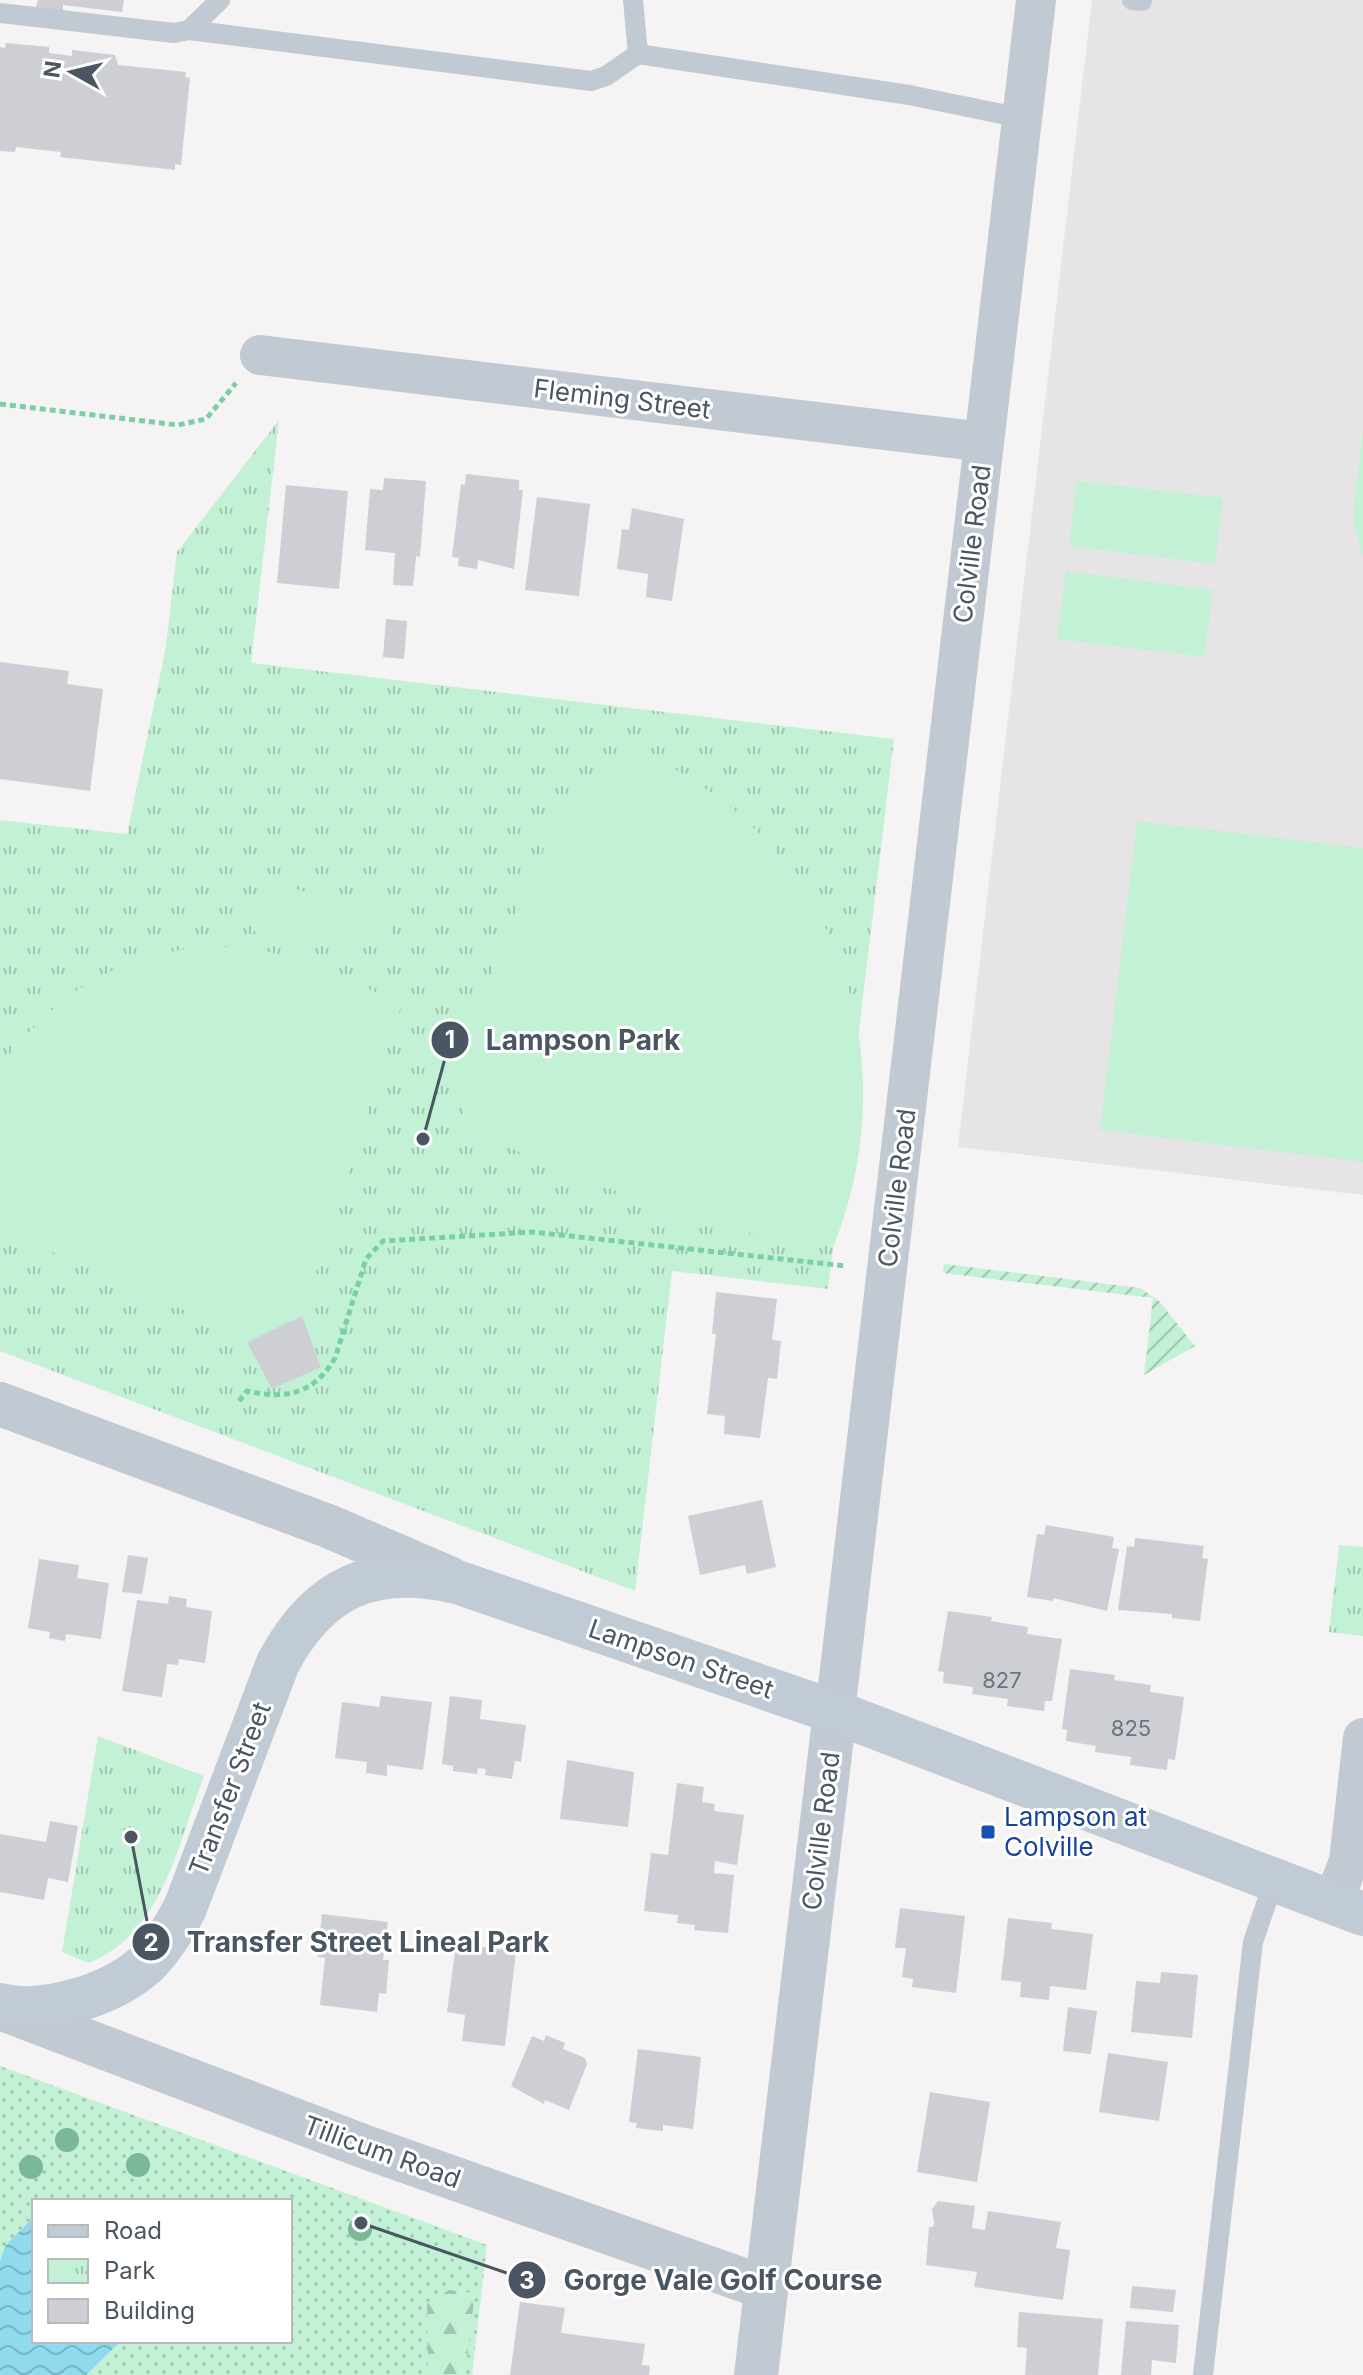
<svg xmlns="http://www.w3.org/2000/svg" width="1363" height="2375" font-family="Inter,sans-serif">
<style>
.education{fill:#e6e4e5}
.grass{fill:url(#grass-dots);fill-rule:evenodd}
.forest{fill:url(#forest-firs)}
.park{fill:url(#park-tufts)}
.garden{fill:url(#garden-furrows)}
.pitch{fill:#c3f1d5}
.water{fill:url(#water-waves)}
.building{fill:#cdcfd5}
.lines{fill:none;stroke-linecap:round;stroke-linejoin:round}
.path{stroke:#7ad0a6;stroke-width:5;stroke-dasharray:6 4;stroke-linecap:butt}
.service{stroke:#c1cad2;stroke-width:20}
.minor{stroke:#c1cad2;stroke-width:40}
.tertiary{stroke:#c1cad2;stroke-width:44}
.secondary{stroke:#c1cbd6;stroke-width:44}
.tree{fill:#7bb799}
.transit-dot{fill:#1a4fb4;stroke:#fff;stroke-width:3}
.labels{text-anchor:middle;stroke-width:6;stroke-linejoin:round;paint-order:stroke}
.number-label{font-size:22px;fill:#6b747e}
.street-label{font-size:26px;fill:#4a5661;stroke:#fff}
.transit-label{font-size:26px;fill:#164399;stroke:#fff;text-anchor:start}
.leader{fill:none;stroke:#4a5661;stroke-width:3}
.callout-dot{fill:#4a5661;stroke:#fff;stroke-width:3}
.mark-label{font-size:24px;text-anchor:middle;font-weight:bold;fill:#fff}
.callout-label{font-size:28px;text-anchor:middle;font-weight:bold;fill:#4a5661;stroke:#fff;stroke-width:6;stroke-linejoin:round;paint-order:stroke}
</style>
<defs>
<pattern id="grass-dots" width="8" height="8" patternUnits="userSpaceOnUse" patternTransform="scale(2)"><rect width="8" height="8" fill="#c3f1d5"/><path d="M2 2h.1M6 6h.1" fill="none" stroke="#a0c6b0" stroke-width="1.8" stroke-linecap="round"/></pattern>
<pattern id="forest-firs" width="22" height="20" patternUnits="userSpaceOnUse" patternTransform="scale(2)"><rect width="22" height="20" fill="#c3f1d5"/><path d="M5 1l3.5 6h-7zM16 11l3.5 6h-7z" fill="#a0c6b0"/></pattern>
<pattern id="park-tufts" width="24" height="20" patternUnits="userSpaceOnUse" patternTransform="scale(2)"><rect width="24" height="20" fill="#c3f1d5"/><path d="M3 7l-1-3M5 7V3M7 7l1-3M15 17l-1-3M17 17v-4M19 17l1-3" fill="none" stroke="#a0c6b0"/></pattern>
<pattern id="garden-furrows" width="10" height="10" patternUnits="userSpaceOnUse" patternTransform="scale(2)"><rect width="10" height="10" fill="#c3f1d5"/><path d="M-1 1l2-2M0 10L10 0M9 11l2-2" fill="none" stroke="#a0c6b0"/></pattern>
<pattern id="water-waves" width="16" height="10" patternUnits="userSpaceOnUse" patternTransform="scale(2)"><rect width="16" height="10" fill="#90daee"/><path d="M0 5q4-4 8 0t8 0" fill="none" stroke="#78b4c4"/></pattern>
</defs>
<rect width="100%" height="100%" fill="#f5f3f3"/>
<path class="education" d="M1092 0H1363V1195L958 1147Z"/>
<path class="grass" d="M0 2066 487 2245 472 2375H0ZM34 2201H290V2341H34Z"/>
<path class="forest" d="M449 2290 475 2293 465 2375H428L427 2304Z"/>
<path class="park" d="M279 420 251 663 894 739 828 1289 672 1271 635 1591 0 1351V820L127 834 165 652 177 552Z
M1339 1545 1363 1547V1636L1329 1632Z
M98 1736 204 1776C178 1843 163 1933 89 1963L62 1952Z"/>
<path class="garden" d="M944 1264 1140 1288 1159 1301 1195 1346 1144 1375 1153 1298 943 1273Z"/>
<path class="pitch" d="M1363 429V556L1353 519Z
M1077 481 1223 498 1215 564 1069 546Z
M1066 571 1213 590 1204 657 1057 639Z
M629 748C830 826 912 1049 834 1245L702 1226 473 1133 450 1075 564 801Z
M1137 821 1363 848V1162L1100 1130Z
M260 880 338 900 396 908 391 940 252 931Z
M198 947C274 943 336 969 401 1006L302 1316 251 1340 0 1229V1065C61 993 104 961 198 947Z"/>
<path class="water" d="M34 2217V2341H121L86 2375H0V2261L6 2245Z"/>
<path class="building" d="M38 0H124L122 12 63 5V11L36 7Z
M6 43 49 47V53L72 56V50L115 55 118 65 186 72 185 77 190 78 181 165 175 164V170L60 157 61 152 16 147 15 152 0 151V47L5 48Z
M466 474 519 480V490H523L514 569 478 560 477 569 458 566 459 558 452 557 461 484 465 485Z
M384 478 426 481 420 557 416 556 413 586 393 585 395 553 365 550 370 489 383 490Z
M286 485 348 491 339 589 277 583Z
M537 497 590 504 579 596 525 590Z
M632 508 684 519 672 601 646 597 648 574 617 569 622 529 629 530Z
M386 619 407 621 404 659 383 657Z
M0 662 69 671 67 684 103 689 90 791 0 779Z
M716 1292 777 1299 772 1340 781 1341 777 1379 768 1378 760 1438 724 1434 725 1416 707 1414 716 1334H712Z
M302 1316 321 1367 272 1389 247 1342Z
M762 1500 776 1567 747 1574 745 1565 700 1575 688 1516Z
M1046 1525 1114 1537 1112 1548 1119 1549 1107 1611 1053 1598V1601L1027 1597 1037 1534 1044 1535Z
M1135 1538 1204 1546 1202 1558 1208 1559 1200 1621 1172 1618V1614L1118 1610 1127 1546 1134 1547Z
M128 1555 148 1558 142 1594 122 1592Z
M39 1559 79 1565 77 1578 109 1583 101 1639 66 1634 65 1641 49 1638 50 1632 28 1628Z
M169 1596 187 1599 186 1607 212 1611 205 1663 179 1659 178 1665 167 1664 162 1697 122 1691 137 1600 168 1604Z
M948 1611 992 1617 991 1621 1028 1627 1027 1634 1062 1639 1052 1701H1045L1044 1711 1007 1706 1008 1699 972 1694 973 1687 943 1683 944 1672 938 1671Z
M1070 1669 1115 1675 1114 1680 1151 1685 1150 1692 1184 1697 1175 1760 1168 1759 1167 1770 1130 1765 1131 1757 1095 1752 1096 1746 1066 1741 1067 1730 1062 1729Z
M381 1696 432 1702 423 1770 387 1765V1776L366 1773 367 1762 335 1758 342 1702 379 1707Z
M450 1696 482 1700 480 1719 526 1725 521 1762 515 1761 512 1779 485 1775 486 1769 478 1768 477 1774 453 1771V1766L442 1764Z
M567 1760 634 1772 628 1827 560 1819Z
M677 1783 704 1787 702 1802 715 1804 714 1811 744 1815 737 1865 715 1861 714 1873 734 1875 728 1933 694 1930 695 1925 677 1923 678 1915 644 1911 651 1853 668 1855Z
M50 1821 78 1826 68 1882 48 1878 44 1900 0 1892V1834L46 1842Z
M900 1908 965 1916 956 1993 912 1987 913 1979 902 1977 906 1948H895Z
M322 1914 388 1922 383 1960H389L386 1994 379 1993 377 2012 320 2005 325 1958 317 1957Z
M1008 1918 1052 1923 1051 1929 1093 1934 1086 1990 1050 1986 1049 2000 1020 1997 1021 1982 1001 1980Z
M456 1944 516 1951 505 2046 462 2041 465 2015 447 2012Z
M1161 1972 1198 1975 1192 2038 1131 2032 1136 1981 1160 1983Z
M1068 2007 1097 2011 1091 2054 1063 2051Z
M546 2035 565 2043 563 2049 585 2058 587 2064 569 2110 545 2100 544 2104 511 2086 532 2036 544 2041Z
M638 2049 701 2057 693 2129 663 2125V2131L636 2128 637 2123 629 2122Z
M1108 2053 1168 2062 1159 2121 1099 2112Z
M930 2092 990 2102 977 2182 917 2172Z
M938 2201 975 2206 972 2228 985 2230 988 2211 1061 2222 1056 2248 1070 2250 1063 2300 974 2287 977 2272 926 2265 929 2227H933L934 2223 932 2209Z
M1132 2286 1176 2290 1173 2312 1130 2308Z
M520 2302 565 2308 561 2333 645 2344 642 2365 650 2366 649 2375H510Z
M1019 2312 1103 2319 1098 2375H1025L1027 2348 1017 2347Z
M1126 2321 1179 2325 1176 2363 1152 2360 1151 2375H1121Z"/>
<g class="lines">
<path class="path" d="M0 404 178 425 206 419 236 383
M239 1401 247 1391C286 1400 314 1394 335 1358L366 1259 383 1241 533 1232 846 1266"/>
<path class="service" d="M633 0 638 54 909 95 1022 118
M1132 0 1142 1
M0 13 174 33 189 30 220 0
M189 30 591 81 606 76 638 54
M1203 2375 1253 1942 1274 1881"/>
<path class="minor" d="M260 355 984 442
M835 1712 1036 0
M1333 1903 1349 1861 1363 1738"/>
<path class="tertiary" d="M0 1404 328 1526 449 1578
M0 2008 368 2148 766 2288
M756 2375 835 1712"/>
<path class="secondary" d="M0 2005C44 2016 112 1995 146 1964 163 1947 174 1929 185 1908L278 1663C319 1586 374 1563 457 1582L835 1712 1363 1914"/>
</g>
<g class="tree">
<circle cx="67" cy="2140" r="12"/>
<circle cx="138" cy="2165" r="12"/>
<circle cx="31" cy="2167" r="12"/>
<circle cx="360" cy="2229" r="12"/>
</g>
<rect class="transit-dot" x="980" y="1824" width="16" height="16" rx="4"/>
<g class="labels">
<g class="number-label">
<text x="1002" y="1688">827</text>
<text x="1131" y="1736">825</text>
</g>
<g class="street-label">
<text transform="translate(622 399) rotate(7)" y="9">Fleming Street</text>
<text transform="translate(972 544) rotate(-83)" y="9">Colville Road</text>
<text transform="translate(897 1188) rotate(-83)" y="9">Colville Road</text>
<text transform="translate(681 1659) rotate(19)" y="9">Lampson Street</text>
<text transform="translate(230 1789) rotate(-69)" y="9">Transfer Street</text>
<text transform="translate(821 1831) rotate(-83)" y="9">Colville Road</text>
<text transform="translate(382 2152) rotate(20)" y="9">Tillicum Road</text>
</g>
<g class="transit-label">
<text x="1004" y="1826">Lampson at<tspan x="1004" dy="30">Colville</tspan></text>
</g>
</g>
<path class="leader" d="M423 1139L450 1040M131 1837L151 1942M361 2223L527 2280"/>
<g class="callout-dot">
<circle cx="423" cy="1139" r="8"/>
<circle cx="131" cy="1837" r="8"/>
<circle cx="361" cy="2223" r="8"/>
<circle cx="450" cy="1040" r="20"/>
<circle cx="151" cy="1942" r="20"/>
<circle cx="527" cy="2280" r="20"/>
</g>
<g class="mark-label">
<text x="450" y="1048">1</text>
<text x="151" y="1951">2</text>
<text x="527" y="2289">3</text>
</g>
<g class="callout-label">
<text x="583" y="1050">Lampson Park</text>
<text x="368" y="1952">Transfer Street Lineal Park</text>
<text x="723" y="2290">Gorge Vale Golf Course</text>
</g>
<rect x="32" y="2199" width="260" height="144" fill="#ffffff" stroke="#b7bbc0" stroke-width="2"/>
<rect x="48" y="2225" width="40" height="12" fill="#c1cbd6" stroke="#b7bbc0" stroke-width="2"/>
<text x="104" y="2239" font-size="24" fill="#4a5661">Road</text>
<rect x="48" y="2259" width="40" height="24" fill="url(#park-tufts)" stroke="#b7bbc0" stroke-width="2"/>
<text x="104" y="2279" font-size="24" fill="#4a5661">Park</text>
<rect x="48" y="2299" width="40" height="24" fill="#cdcfd5" stroke="#b7bbc0" stroke-width="2"/>
<text x="104" y="2319" font-size="24" fill="#4a5661">Building</text>
<g transform="translate(72 72) rotate(278)" stroke="#ffffff" stroke-width="6" paint-order="stroke">
<path d="M0-6L14 30L0 20L-14 30Z" fill="#4a5661"/>
<text y="-12" font-size="22" font-weight="bold" text-anchor="middle" fill="#4a5661">N</text>
</g>
</svg>
